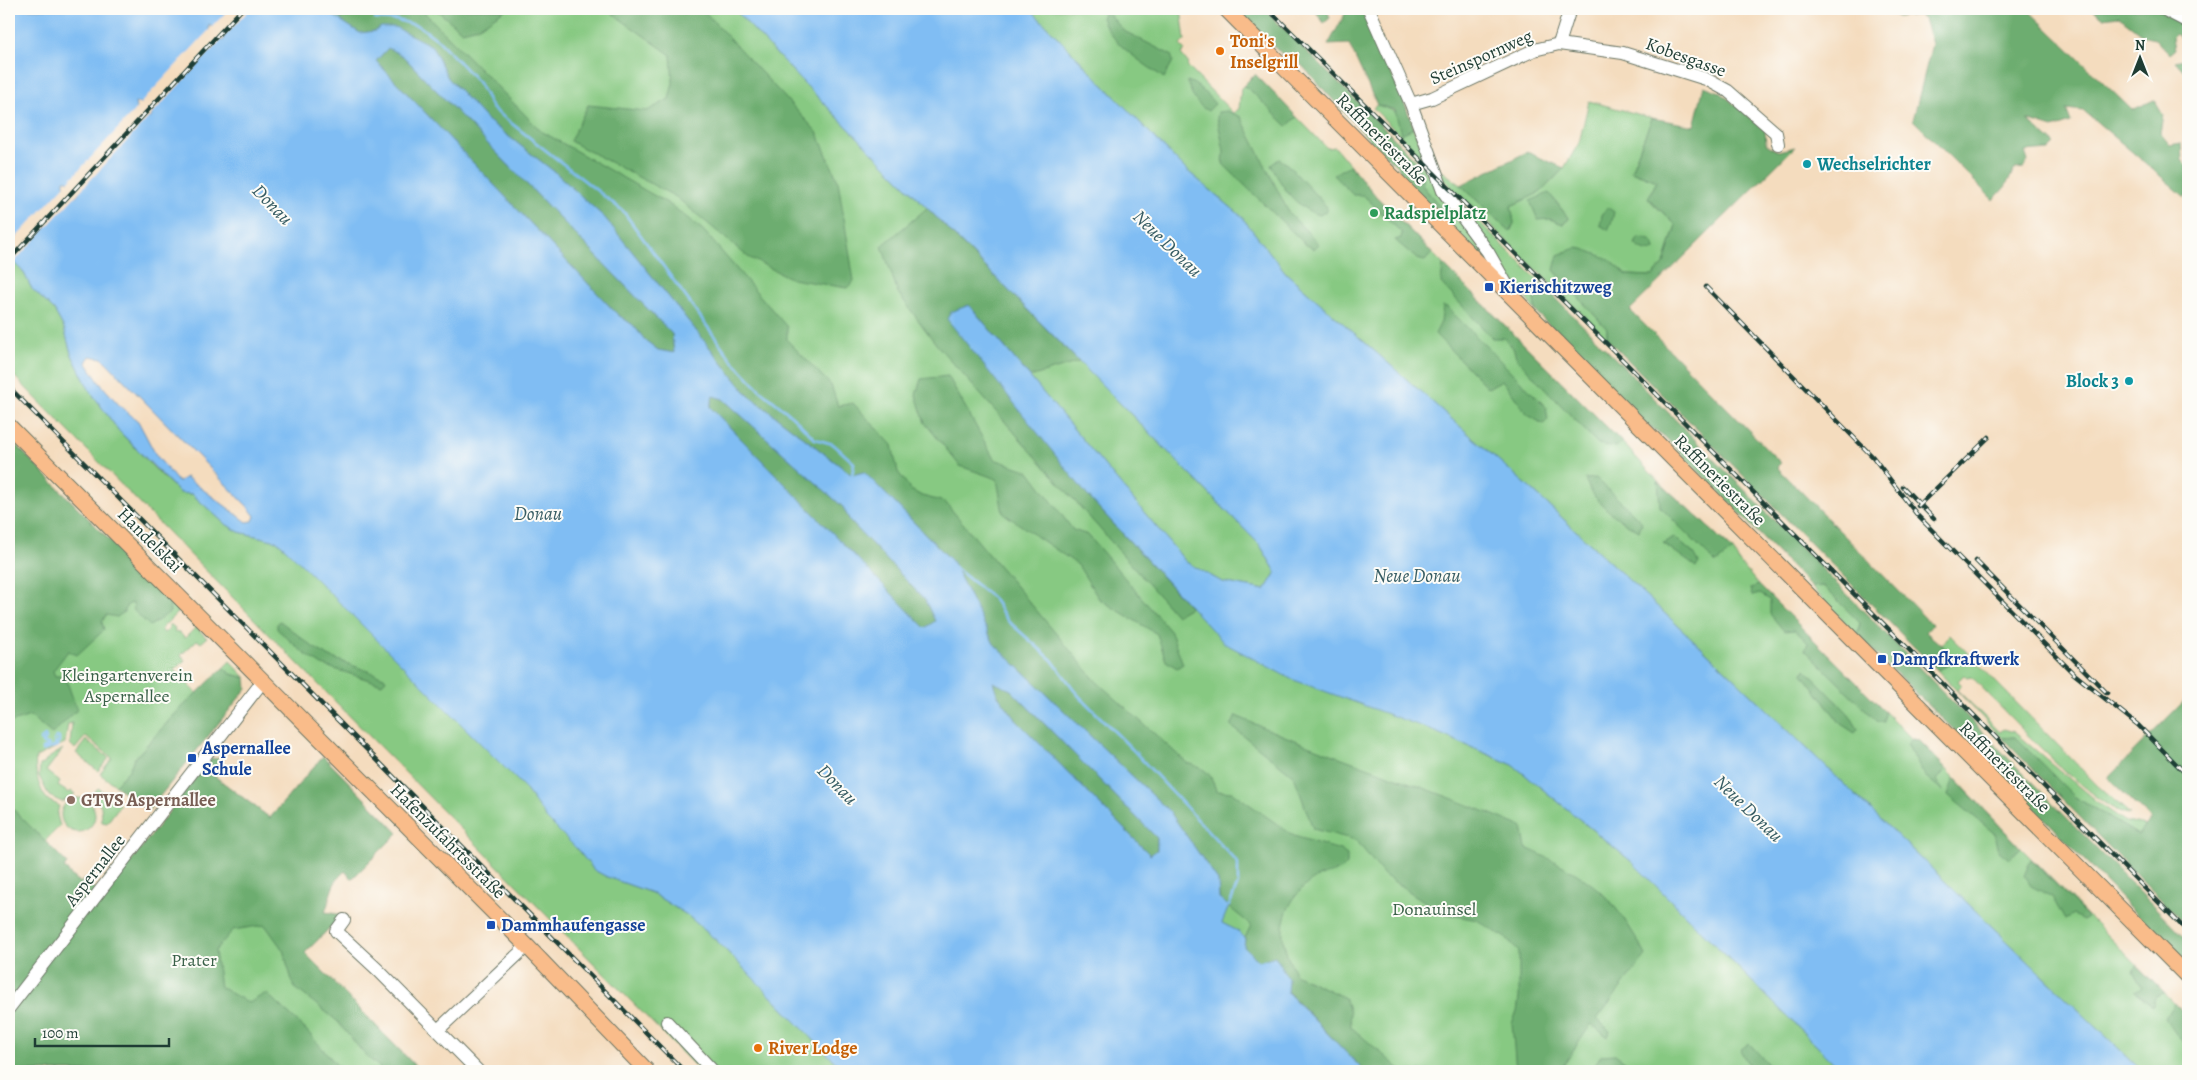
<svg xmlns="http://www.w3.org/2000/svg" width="2197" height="1080" font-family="Alegreya,serif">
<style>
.green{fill:#87c982;stroke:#53835b;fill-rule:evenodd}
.forest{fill:#6dad70;stroke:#467552}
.water{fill:#80bdf3;stroke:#507d94;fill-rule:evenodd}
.pier{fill:#f4dcbe}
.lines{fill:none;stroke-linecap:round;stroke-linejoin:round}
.stream{stroke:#80bdf3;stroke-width:2.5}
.minor-casing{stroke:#6a7564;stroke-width:14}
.major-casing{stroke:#6a7564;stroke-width:17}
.minor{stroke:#fff;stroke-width:12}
.major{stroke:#f9bc8a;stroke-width:15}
.rail-casing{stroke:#1f3d34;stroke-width:4.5}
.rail{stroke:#fdfcf7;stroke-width:2.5;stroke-dasharray:8;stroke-linecap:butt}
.food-dot{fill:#e8710a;stroke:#fdfcf7;stroke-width:2}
.culture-dot{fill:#0f9aa8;stroke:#fdfcf7;stroke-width:2}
.leisure-dot{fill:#2e9e5b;stroke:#fdfcf7;stroke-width:2}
.transit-dot{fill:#1a4fb4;stroke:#fdfcf7;stroke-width:2}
.education-dot{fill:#8d6e63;stroke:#fdfcf7;stroke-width:2}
.labels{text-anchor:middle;stroke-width:4;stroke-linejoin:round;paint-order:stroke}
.food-label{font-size:18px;font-weight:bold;fill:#c56008;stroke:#fdfcf7;text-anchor:start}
.street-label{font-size:18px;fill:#1f3d34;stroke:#fdfcf7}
.culture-label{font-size:18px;font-weight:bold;fill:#0d838f;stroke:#fdfcf7;text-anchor:start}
.leisure-label{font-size:18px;font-weight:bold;fill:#27864d;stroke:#fdfcf7;text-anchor:start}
.transit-label{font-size:18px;font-weight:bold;fill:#164399;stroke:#fdfcf7;text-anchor:start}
.park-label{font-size:18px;fill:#396048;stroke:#fdfcf7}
.education-label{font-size:18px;font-weight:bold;fill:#785e54;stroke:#fdfcf7;text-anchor:start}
.water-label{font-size:19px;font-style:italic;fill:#375d64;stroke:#fdfcf7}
</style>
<rect width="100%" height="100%" fill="#fdfcf7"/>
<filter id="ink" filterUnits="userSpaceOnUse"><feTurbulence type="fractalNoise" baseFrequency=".02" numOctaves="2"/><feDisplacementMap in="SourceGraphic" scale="10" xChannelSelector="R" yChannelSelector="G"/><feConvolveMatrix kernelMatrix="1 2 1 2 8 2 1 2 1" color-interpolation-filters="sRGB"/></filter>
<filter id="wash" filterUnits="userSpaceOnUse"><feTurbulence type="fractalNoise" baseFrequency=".0096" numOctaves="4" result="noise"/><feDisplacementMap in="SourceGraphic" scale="20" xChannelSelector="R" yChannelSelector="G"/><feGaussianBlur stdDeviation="1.12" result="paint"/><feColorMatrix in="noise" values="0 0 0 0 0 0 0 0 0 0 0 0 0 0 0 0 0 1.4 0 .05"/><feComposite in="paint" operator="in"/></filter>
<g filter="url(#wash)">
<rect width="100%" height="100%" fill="#f4dcbe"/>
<path class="green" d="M323 9H734L803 82 1260 545 1276 572 1265 590 1222 582 1186 562 969 305 951 312 947 320 1087 495 1426 728 1513 765 1632 862 1842 1071H1364L1259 961 1238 931 1221 923 360 33Z
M1030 9H1181L1185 40 1180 45 1185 50 1181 54 1189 64 1187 66 1233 113 1239 109 1241 88 1255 74 1327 148 1335 147 1375 195 1443 264 1622 442 1658 481 1733 550 1739 562 1759 585 1912 739 1919 740 2020 847 2174 1003 2188 1015 2186 1024 2188 1027V1071H2142L1717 662 1531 489 1286 273 1240 215 1184 168Z
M1589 101 1652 118 1631 171 1657 181 1648 199 1676 225 1664 263 1653 276 1627 275 1609 259 1554 270 1607 329V339L1439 175 1442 171 1461 185 1510 232 1514 223 1511 206 1541 192 1564 168 1579 143ZM1554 199 1569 219 1563 224 1550 219Z
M1377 105C1413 115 1416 133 1428 164L1373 108Z
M1403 148 1433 176 1487 256 1484 259 1443 220 1445 213 1422 185V173Z
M1443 186 1542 284 1534 300 1536 312Z
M9 257 24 273 32 289 54 310 64 328 71 353 90 391 119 431 156 470 180 493 192 494 224 523 239 532 277 541 286 549 524 787 547 819 576 848 594 870 607 877 652 893 687 915 717 941 844 1071H700L16 378 9 369Z
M11 440 179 611 161 629 164 633 170 629 168 626 170 624 175 628 174 631 179 632 185 638 196 627 207 638 201 643 197 640 181 655 185 660 174 670 198 694 176 713 134 759 129 770 115 785 100 774 112 758 86 736 75 749 70 744 72 723 68 724 65 743 36 757C34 769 39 791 48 800 52 803 56 803 59 806L57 815 60 826 45 841 67 863 64 868 69 872 68 873 81 883 84 879 104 897 210 759 222 758 213 775 270 818 323 756 398 833 352 879 345 871 313 900 324 912 342 915 305 953 420 1071H9V442Z
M1823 586 1860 623 1857 635 1811 587Z
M1950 635 2098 786 2130 814C2099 815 1997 703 1972 677L1968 678 1964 675 1958 681 1962 685 1957 690 2000 732 2004 729 2014 732 2096 801 2126 822 2145 826 2138 835 2075 797 2015 737 2002 738 1937 670 1949 665V652L1940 646Z
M230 661 246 678 231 674 223 668Z
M86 740 109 758 98 771 76 753Z
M63 749 46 771 60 782 58 786 69 793 71 791 75 794 62 802 49 796 39 776 40 765 44 764 47 759Z
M98 788 120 805 107 823 102 822 101 806 92 795Z
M61 815a17 17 0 1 1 34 0a17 17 0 1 1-34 0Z"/>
<path class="forest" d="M342 9H421L541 131 669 204 703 230 787 327V340L831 385 838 406 853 403 892 445 898 472 911 490 922 496 945 502 1096 681 1187 763C1206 769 1211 772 1216 791L1232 792 1294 836 1340 850 1347 855V864C1339 874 1327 872 1316 878 1292 892 1277 921 1285 948 1287 957 1292 965 1295 974L1345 998 1350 1012 1351 1027 1402 1071H1364L1287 991 1288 978 1259 961 1244 947 1245 938 1251 925 1219 899 1218 881 1170 812 994 644 952 561 864 472 852 475 748 395 605 218 556 173 486 119 448 78 432 46 375 31 360 33 341 21Z
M435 9H506L479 27 462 31Z
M606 9H702L817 132 838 181 854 281 847 288 792 279 748 257 676 197 570 141 588 105 647 111 669 99 673 83 671 55Z
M1233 9H1264L1403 147 1422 173V185L1445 213 1443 220 1407 183 1398 167 1372 143 1296 59 1282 54Z
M1314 9H1327L1330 18 1324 23Z
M1341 9H1361L1402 97 1414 128 1401 134 1395 110 1377 105 1349 44 1328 45 1345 14Z
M1883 9H2027L2132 110 2154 100 2163 115 2160 133 2170 145 2181 143 2182 160 2188 166V193L2185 197 2084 111 2066 109 2071 122 2053 128 2027 120 2055 144 2049 150 2025 152 2028 161 2024 168 2015 169 2005 187 1993 200 1913 120 1932 44 1924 19 1918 15 1898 17Z
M2092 9H2172L2187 17 2188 15V44L2176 34 2173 37 2175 49 2169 54 2155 39 2145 37 2118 16 2104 18Z
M1105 10 1124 31 1171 55 1173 61 1164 78C1141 61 1112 45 1102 18Z
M388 47 403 56 672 334 674 353 658 350 645 340 633 325 618 315 376 61Z
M2188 58V75L2175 61Z
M1255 74 1297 117 1287 126 1249 89 1243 86Z
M1187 81C1197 83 1208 96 1215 104L1208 111C1195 104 1192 95 1187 81Z
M1704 86 1720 92 1765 130 1766 144 1778 151 1795 147 1630 310 1781 463 1777 467 1932 625 1926 632 1949 652V665L1937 670 1607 339V329L1554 270 1558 255 1578 247 1609 259 1627 275 1653 276 1664 263 1676 225 1648 198 1657 181 1631 171 1652 118 1694 126Z
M1227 111 1241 117 1289 213 1319 244 1314 249 1305 244 1223 164 1224 151 1217 117 1218 112Z
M1527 152 1564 168 1541 192 1511 206 1514 223 1510 232 1461 185Z
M1279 159 1286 163 1327 207 1326 211 1320 215C1296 209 1281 185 1271 165Z
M1350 165 1375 195 1432 253 1425 261 1417 259 1395 240 1401 238 1402 233 1363 195H1353L1336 177 1334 174Z
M1549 193 1569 219 1563 224 1550 219 1538 220 1530 201Z
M1607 207 1614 212 1612 221 1608 230 1600 225 1602 215Z
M927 208 1079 362 1030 377 969 305 1087 495 1190 607 1176 615 936 344 898 293 882 246Z
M1638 238C1648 239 1654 239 1655 250 1647 254 1641 249 1635 244Z
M1443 264 1622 442 1616 447 1598 444 1517 359 1513 348 1504 338H1492L1441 283Z
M1542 284 2188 941V957H2178L2162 935 2152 931 2051 825 1857 635 1860 623 1823 586 1811 587 1664 436 1643 422 1536 312 1534 300Z
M1443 306 1447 307 1546 407 1548 420 1543 424 1528 415 1502 380 1488 388 1435 334 1441 322Z
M948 376 994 459 1029 471 1073 530 1088 535 1171 632 1183 664 1177 668 1166 661 1157 634 1099 599 1078 565 1003 513 997 479 960 466 925 423 916 395 921 379Z
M713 396 723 399 843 507 850 521 925 600 936 621 925 629 710 407Z
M11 440 169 600 170 612 150 626 134 611 133 603 127 605 124 612 117 617 106 615 102 622 104 630 77 655 68 651 53 671 55 676H65L77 710 52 734 30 716 9 723V442Z
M1596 478 1642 522 1639 531C1617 519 1594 503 1585 479Z
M1658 481 1733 550 1716 563 1660 507Z
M1674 537 1694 554 1699 563 1696 567 1663 543Z
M1759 585 1885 711 1884 722H1878L1805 650 1808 643 1795 630 1784 631 1770 614V600L1760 594 1752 596 1750 588Z
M280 621 313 647 330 657 384 677 386 680 382 684 322 665 305 654 277 629V624Z
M223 668 231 674 246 678 247 688 148 811 115 785 129 770 134 759 176 713Z
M1805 669 1849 714 1858 729 1855 733 1841 724 1803 674Z
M993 681 1011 690 1157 838V851L1150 855 1018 722 997 694Z
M2188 697V927L2002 738 2015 737 2075 797 2138 835 2151 819 2108 778Z
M1236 716C1330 757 1428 786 1522 827L1526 848C1551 859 1582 874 1602 893 1620 910 1634 934 1646 955L1597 1019 1610 1031 1608 1037 1591 1024 1560 1071H1516L1512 1023 1517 1012 1519 998V952L1507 939 1477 920 1442 913 1384 875 1356 840 1313 829 1294 776 1231 726Z
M1912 739 1919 740 1946 769 1937 780 1943 791 1925 776 1907 744Z
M323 756 398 833 352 879 345 871C330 884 332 894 325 912L342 915 305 953 420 1071H384L366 1056 336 1020 294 987 283 950 265 925 233 930 215 951 220 987 249 1003 266 993 307 1031 342 1071H9V797L13 809 67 863 64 868 69 872 68 873 81 883 84 879 103 897 210 759 222 758 213 775 270 818Z
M1954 778 2020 847 2009 859 1999 851 1995 834 1948 795Z
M2031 859 2088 917 2083 920 2073 915 2065 920 2052 897 2031 886 2024 876Z
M2136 965 2164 993 2155 997 2153 1006 2135 991 2142 987 2133 971Z
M2174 1003 2188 1015 2186 1024 2188 1027V1047L2178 1037 2165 1018Z
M1749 1043 1774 1071H1752L1740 1050Z
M1615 1054 1630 1065 1628 1071H1591L1601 1055Z"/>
<path class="water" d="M9 9H323L360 33 375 31 381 27H395L432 46 448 78 486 119 556 173 605 218 748 395 852 475 864 472 952 561 994 644 1170 812 1218 881 1219 899 1229 906 1222 923 1238 931 1245 938 1244 947 1259 961 1275 956 1288 978 1287 992 1364 1071H844L717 941 687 915 652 893 607 877 594 870 576 848 547 819 524 787 286 549 277 541 239 532 224 523 192 494 180 493 119 431 90 391 71 353 64 328 54 310 32 289 24 273 9 257ZM209 25 225 36 224 40 220 41 209 30ZM388 48 403 56 672 334 674 353 658 350 645 340 633 325 618 315 376 61ZM135 103H140L152 113 151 118H145L136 108ZM64 180H68L79 191 78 195 75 196 64 185ZM90 356 102 358 248 507 255 516 253 521 247 522 186 477 178 482 156 455 138 421 120 406 99 382 86 362ZM713 396 723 399 843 507 850 521 925 600 935 621 925 628 710 407ZM993 682 1011 690 1157 838V850L1150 855 1018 722 997 694Z
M734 9H1030L1184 168 1240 215 1286 273 1531 489 1717 662 2142 1071H1842L1632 862 1513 765 1426 728 1291 679 1224 643 1087 495 947 319 951 312 969 305 1186 562 1222 582 1265 590 1276 572 1260 545 803 82Z"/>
<path class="pier" d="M229 9H250L12 264 9 261V245L66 184 77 194 67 183 138 107 149 116 138 106 211 28 222 38 211 28Z"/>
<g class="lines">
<path class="stream" d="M375 19 397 20 419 26 438 40 479 83 492 108 623 211 731 359 760 390 792 416 815 439 833 444 854 463 852 475 855 478
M953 566 993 598 1008 621 1052 660 1079 696 1132 749 1238 863V884L1229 906
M54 741 56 737 59 738V742L55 744 58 746
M43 742 46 739 45 736 40 740 43 744 49 745C48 747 47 747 46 747V745L48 746 42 749V751L57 746"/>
</g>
</g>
<g filter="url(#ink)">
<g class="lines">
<g class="minor-casing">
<path id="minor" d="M1369 9 1411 104 1443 191 1488 252 1511 292
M2163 9 2188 22
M1559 44 1623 53 1706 79 1728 91 1776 133 1778 144
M1411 104 1432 98 1534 50 1559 44 1570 9
M344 920 336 931 378 970 478 1071
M9 1008 263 681
M667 1022 713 1071
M438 1030 527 946"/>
</g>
<g class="major-casing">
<path id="major" d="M1226 9 2188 977
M9 426 527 946 647 1071"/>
</g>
<use href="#minor" class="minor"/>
<use href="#major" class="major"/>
<g class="rail-casing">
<path id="rail" d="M1268 9 1606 343 2188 932
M9 260 242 9
M1706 287 1873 457 1918 516 2073 673 2138 725 2188 776
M9 387 684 1071
M1903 487 1934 519
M1918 506 1989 437
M1976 561 2107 693"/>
</g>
<use href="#rail" class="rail"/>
</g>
</g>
<g class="food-dot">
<circle cx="1220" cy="51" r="5"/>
<circle cx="758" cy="1048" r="5"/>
</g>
<g class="culture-dot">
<circle cx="1807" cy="164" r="5"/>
<circle cx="2129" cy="381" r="5"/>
</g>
<circle class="leisure-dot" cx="1374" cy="213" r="5"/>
<g class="transit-dot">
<rect x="1484" y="282" width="10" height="10" rx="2.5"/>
<rect x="1877" y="654" width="10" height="10" rx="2.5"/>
<rect x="187" y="753" width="10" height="10" rx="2.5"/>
<rect x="486" y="920" width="10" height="10" rx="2.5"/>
</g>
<circle class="education-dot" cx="71" cy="800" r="5"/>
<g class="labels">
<g class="food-label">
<text x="1230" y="47">Toni's<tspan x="1230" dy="21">Inselgrill</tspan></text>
<text x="768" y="1054">River Lodge</text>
</g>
<g class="street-label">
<text transform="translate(1481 57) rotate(-24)" y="6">Steinspornweg</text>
<text transform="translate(1686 57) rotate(20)" y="6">Kobesgasse</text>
<text transform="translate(1382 139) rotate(45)" y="6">Raffineriestraße</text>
<text transform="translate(1720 480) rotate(45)" y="6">Raffineriestraße</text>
<text transform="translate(150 540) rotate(45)" y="6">Handelskai</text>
<text transform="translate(2005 767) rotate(45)" y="6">Raffineriestraße</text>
<text transform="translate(448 841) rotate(45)" y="6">Hafenzufahrtsstraße</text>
<text transform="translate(95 870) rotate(-52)" y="6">Aspernallee</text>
</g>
<g class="culture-label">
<text x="1817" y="170">Wechselrichter</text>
<text x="2119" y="387" text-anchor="end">Block 3</text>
</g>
<g class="leisure-label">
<text x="1384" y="219">Radspielplatz</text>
</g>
<g class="transit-label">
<text x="1499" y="293">Kierischitzweg</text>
<text x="1892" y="665">Dampfkraftwerk</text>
<text x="202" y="754">Aspernallee<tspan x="202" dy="21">Schule</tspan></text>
<text x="501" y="931">Dammhaufengasse</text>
</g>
<g class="park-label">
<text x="127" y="681">Kleingartenverein<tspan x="127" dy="21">Aspernallee</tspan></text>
<text x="1434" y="915">Donauinsel</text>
<text x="194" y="966">Prater</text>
</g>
<g class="education-label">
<text x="81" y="806">GTVS Aspernallee</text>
</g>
<g class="water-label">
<text transform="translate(273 204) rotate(46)" y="7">Donau</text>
<text transform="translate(1168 243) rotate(44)" y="7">Neue Donau</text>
<text x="538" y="520">Donau</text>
<text x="1417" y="582">Neue Donau</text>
<text transform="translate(838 784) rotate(46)" y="7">Donau</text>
<text transform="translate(1749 808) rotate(44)" y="7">Neue Donau</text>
</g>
</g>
<rect width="2197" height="1080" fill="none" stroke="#fdfcf7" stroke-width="30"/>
<g transform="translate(2140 58)" stroke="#fdfcf7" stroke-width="4" paint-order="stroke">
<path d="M0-4L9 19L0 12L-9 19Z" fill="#1f3d34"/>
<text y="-8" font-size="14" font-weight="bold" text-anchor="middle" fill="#1f3d34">N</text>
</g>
<path d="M35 1038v8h134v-8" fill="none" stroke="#1f3d34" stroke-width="2.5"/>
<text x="42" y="1038" font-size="15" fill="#1f3d34" stroke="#fdfcf7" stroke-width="4" paint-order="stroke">100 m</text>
</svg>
